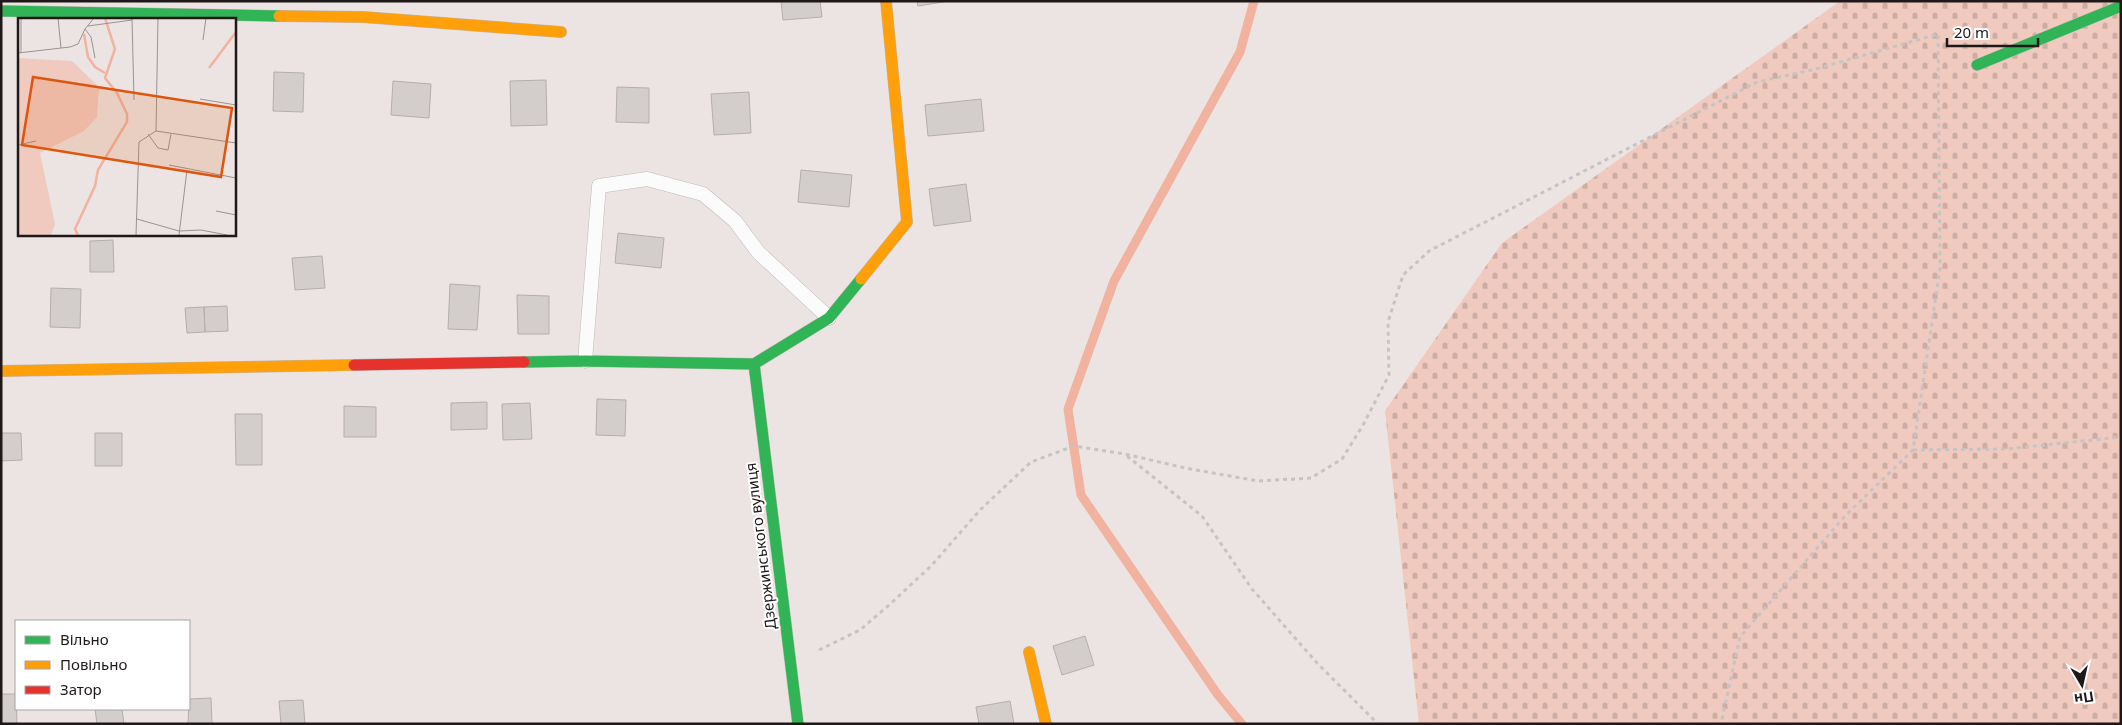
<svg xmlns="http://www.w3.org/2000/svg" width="2122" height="725" font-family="'Noto Sans',sans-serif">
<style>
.cemetery{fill:url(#cemetery-stones)}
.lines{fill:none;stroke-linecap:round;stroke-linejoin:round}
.stream{stroke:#f1b2a0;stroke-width:9}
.building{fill:#d3cdcb;stroke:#b4aead}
.lane-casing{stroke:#bfb9b8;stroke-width:15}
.fast-casing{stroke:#bfb9b8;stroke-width:12}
.slow-casing{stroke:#bfb9b8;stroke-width:12}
.jam-casing{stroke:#bfb9b8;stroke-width:12}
.path{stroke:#c6c4c3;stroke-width:3;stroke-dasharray:4 4;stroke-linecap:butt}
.lane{stroke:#fcfbfb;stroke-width:14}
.fast{stroke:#30b455;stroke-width:11}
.slow{stroke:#ff9f0a;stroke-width:11}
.jam{stroke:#e5322d;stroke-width:11}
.labels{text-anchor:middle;stroke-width:4;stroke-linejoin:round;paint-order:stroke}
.street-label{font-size:15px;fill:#1e1918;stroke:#fff}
.inset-river{fill:none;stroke:#f1b2a0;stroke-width:2.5}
.inset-road{fill:none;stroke:#9a9391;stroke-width:1}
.view{fill:#de560d;fill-opacity:0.15;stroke:#de560d;stroke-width:2.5}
.inset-edge{fill:none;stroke:#1e1918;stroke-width:2.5}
</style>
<defs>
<pattern id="cemetery-stones" width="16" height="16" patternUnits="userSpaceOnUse" patternTransform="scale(1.25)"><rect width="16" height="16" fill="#f0cabf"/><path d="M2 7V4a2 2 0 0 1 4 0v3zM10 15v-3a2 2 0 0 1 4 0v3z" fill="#cdada3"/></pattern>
</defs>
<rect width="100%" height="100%" fill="#ece4e2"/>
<path class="cemetery" d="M1840 1H2121V724H1419L1385 411 1502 243Z"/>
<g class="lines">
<path class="stream" d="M1242 724 1218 695 1081 495 1068 409 1114 281 1240 52 1254 1"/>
</g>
<path class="building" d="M781 1H820L822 17 783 20Z
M917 1H949L918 6Z
M274 72 304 73 303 112 273 111Z
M546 80 547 125 511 126 510 81Z
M393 81 431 84 429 118 391 115Z
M617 87 649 88V123L616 122Z
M749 92 751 133 714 135 711 94Z
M981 99 984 131 928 136 925 105Z
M801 170 852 175 849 207 798 202Z
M966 184 971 221 934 226 929 189Z
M618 233 664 238 661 268 615 263Z
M113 240 114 272H90V241Z
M322 256 325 288 295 290 292 258Z
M450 284 480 286 477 330 448 329Z
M51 288 81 289 80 328 50 327Z
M517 295 549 296V334H518Z
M227 306 228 331 205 332 204 307Z
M204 307 205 332 187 333 185 308Z
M597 399 626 400 625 436 596 435Z
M487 402V429L451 430V403Z
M530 403 532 439 503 440 502 404Z
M344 406 376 407V437H344Z
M235 414H262V465H236Z
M1 433H21L22 460 1 461Z
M95 433H122V466H95Z
M1085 636 1094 665 1062 675 1053 646Z
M1 694H16L17 724H1Z
M211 698 212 724H188L189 699Z
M303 700 305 724H281L279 701Z
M1010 701 1014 724H979L976 707Z
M95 709H122L124 724H97Z"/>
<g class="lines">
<g class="lane-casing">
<path id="lane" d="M585 361 599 186 647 179 703 194 735 221 758 252 829 318"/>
</g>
<g class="fast-casing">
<path id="fast" d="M1 11 279 16
M1977 65 2121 6
M524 362 585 361 754 364 829 318 861 279
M754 364 798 724"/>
</g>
<g class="slow-casing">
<path id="slow" d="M279 16 363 17 561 32
M861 279 907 222 886 1
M1 371 354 365
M1029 652 1046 724"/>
</g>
<g class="jam-casing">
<path id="jam" d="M354 365 524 362"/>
</g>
<path class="path" d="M1913 450 2006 449 2121 437
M1127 456 1202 516 1252 589 1318 664 1378 724
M819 650 860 630 888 606 931 566 981 509 1031 462 1074 446 1125 454 1185 468 1258 481 1311 478 1342 459 1363 425 1389 375 1388 322 1403 275 1429 251 1757 82 1812 70 1938 34 1940 269 1913 450 1845 516 1740 637 1721 724"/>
<use href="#lane" class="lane"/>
<use href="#fast" class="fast"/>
<use href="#slow" class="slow"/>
<use href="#jam" class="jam"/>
</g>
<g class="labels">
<g class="street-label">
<text transform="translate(761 546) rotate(-97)" y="5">Дзержинського вулиця</text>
</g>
</g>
<g transform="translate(18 18)">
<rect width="218" height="218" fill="#ece4e2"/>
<path d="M0 40 54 43 81 69 79 99 66 113 22 135 37 206 33 217H0Z" fill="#f0cabf"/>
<path class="inset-river" d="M66 16 70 39 77 49 87 55M191 50 218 14M60 217 57 211 77 168 80 152 109 104V96L99 75 87 60 97 31 87 0"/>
<path class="inset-road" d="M3 0V35M40 0 43 30M76 0 67 11 73 19 77 40M114 0 116 82M70 8 114 2M185 22 188 0M0 35 52 29 60 26 67 11M182 81 218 87M138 113 140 0M130 116 140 130 150 132 153 116M0 127 18 123M151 147 218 160M198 193 218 197M119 201 161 213 183 212 209 217M118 217 121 124 138 113 218 125M161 217 169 152"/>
<path class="view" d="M15 59 214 90 203 159 4 127Z"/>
<rect width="218" height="218" class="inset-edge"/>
</g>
<rect width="2122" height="725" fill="none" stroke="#1e1918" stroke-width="5"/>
<rect x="15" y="620" width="175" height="90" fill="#ffffff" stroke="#a5a3a3"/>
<rect x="25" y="636" width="25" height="8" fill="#30b455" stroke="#a5a3a3"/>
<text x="60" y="645" font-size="15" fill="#1e1918">Вільно</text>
<rect x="25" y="661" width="25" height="8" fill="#ff9f0a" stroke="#a5a3a3"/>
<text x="60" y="670" font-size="15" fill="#1e1918">Повільно</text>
<rect x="25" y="686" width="25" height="8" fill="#e5322d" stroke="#a5a3a3"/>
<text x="60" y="695" font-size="15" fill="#1e1918">Затор</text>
<g transform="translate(2082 685) rotate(171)" stroke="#ffffff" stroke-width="4" paint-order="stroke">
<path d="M0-4L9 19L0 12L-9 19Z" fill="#1e1918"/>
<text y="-8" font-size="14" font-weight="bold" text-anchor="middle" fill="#1e1918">Пн</text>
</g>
<path d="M1947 38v8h91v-8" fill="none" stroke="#1e1918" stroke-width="2.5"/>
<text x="1954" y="38" font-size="15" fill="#1e1918" stroke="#ffffff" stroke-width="4" paint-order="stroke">20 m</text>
</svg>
